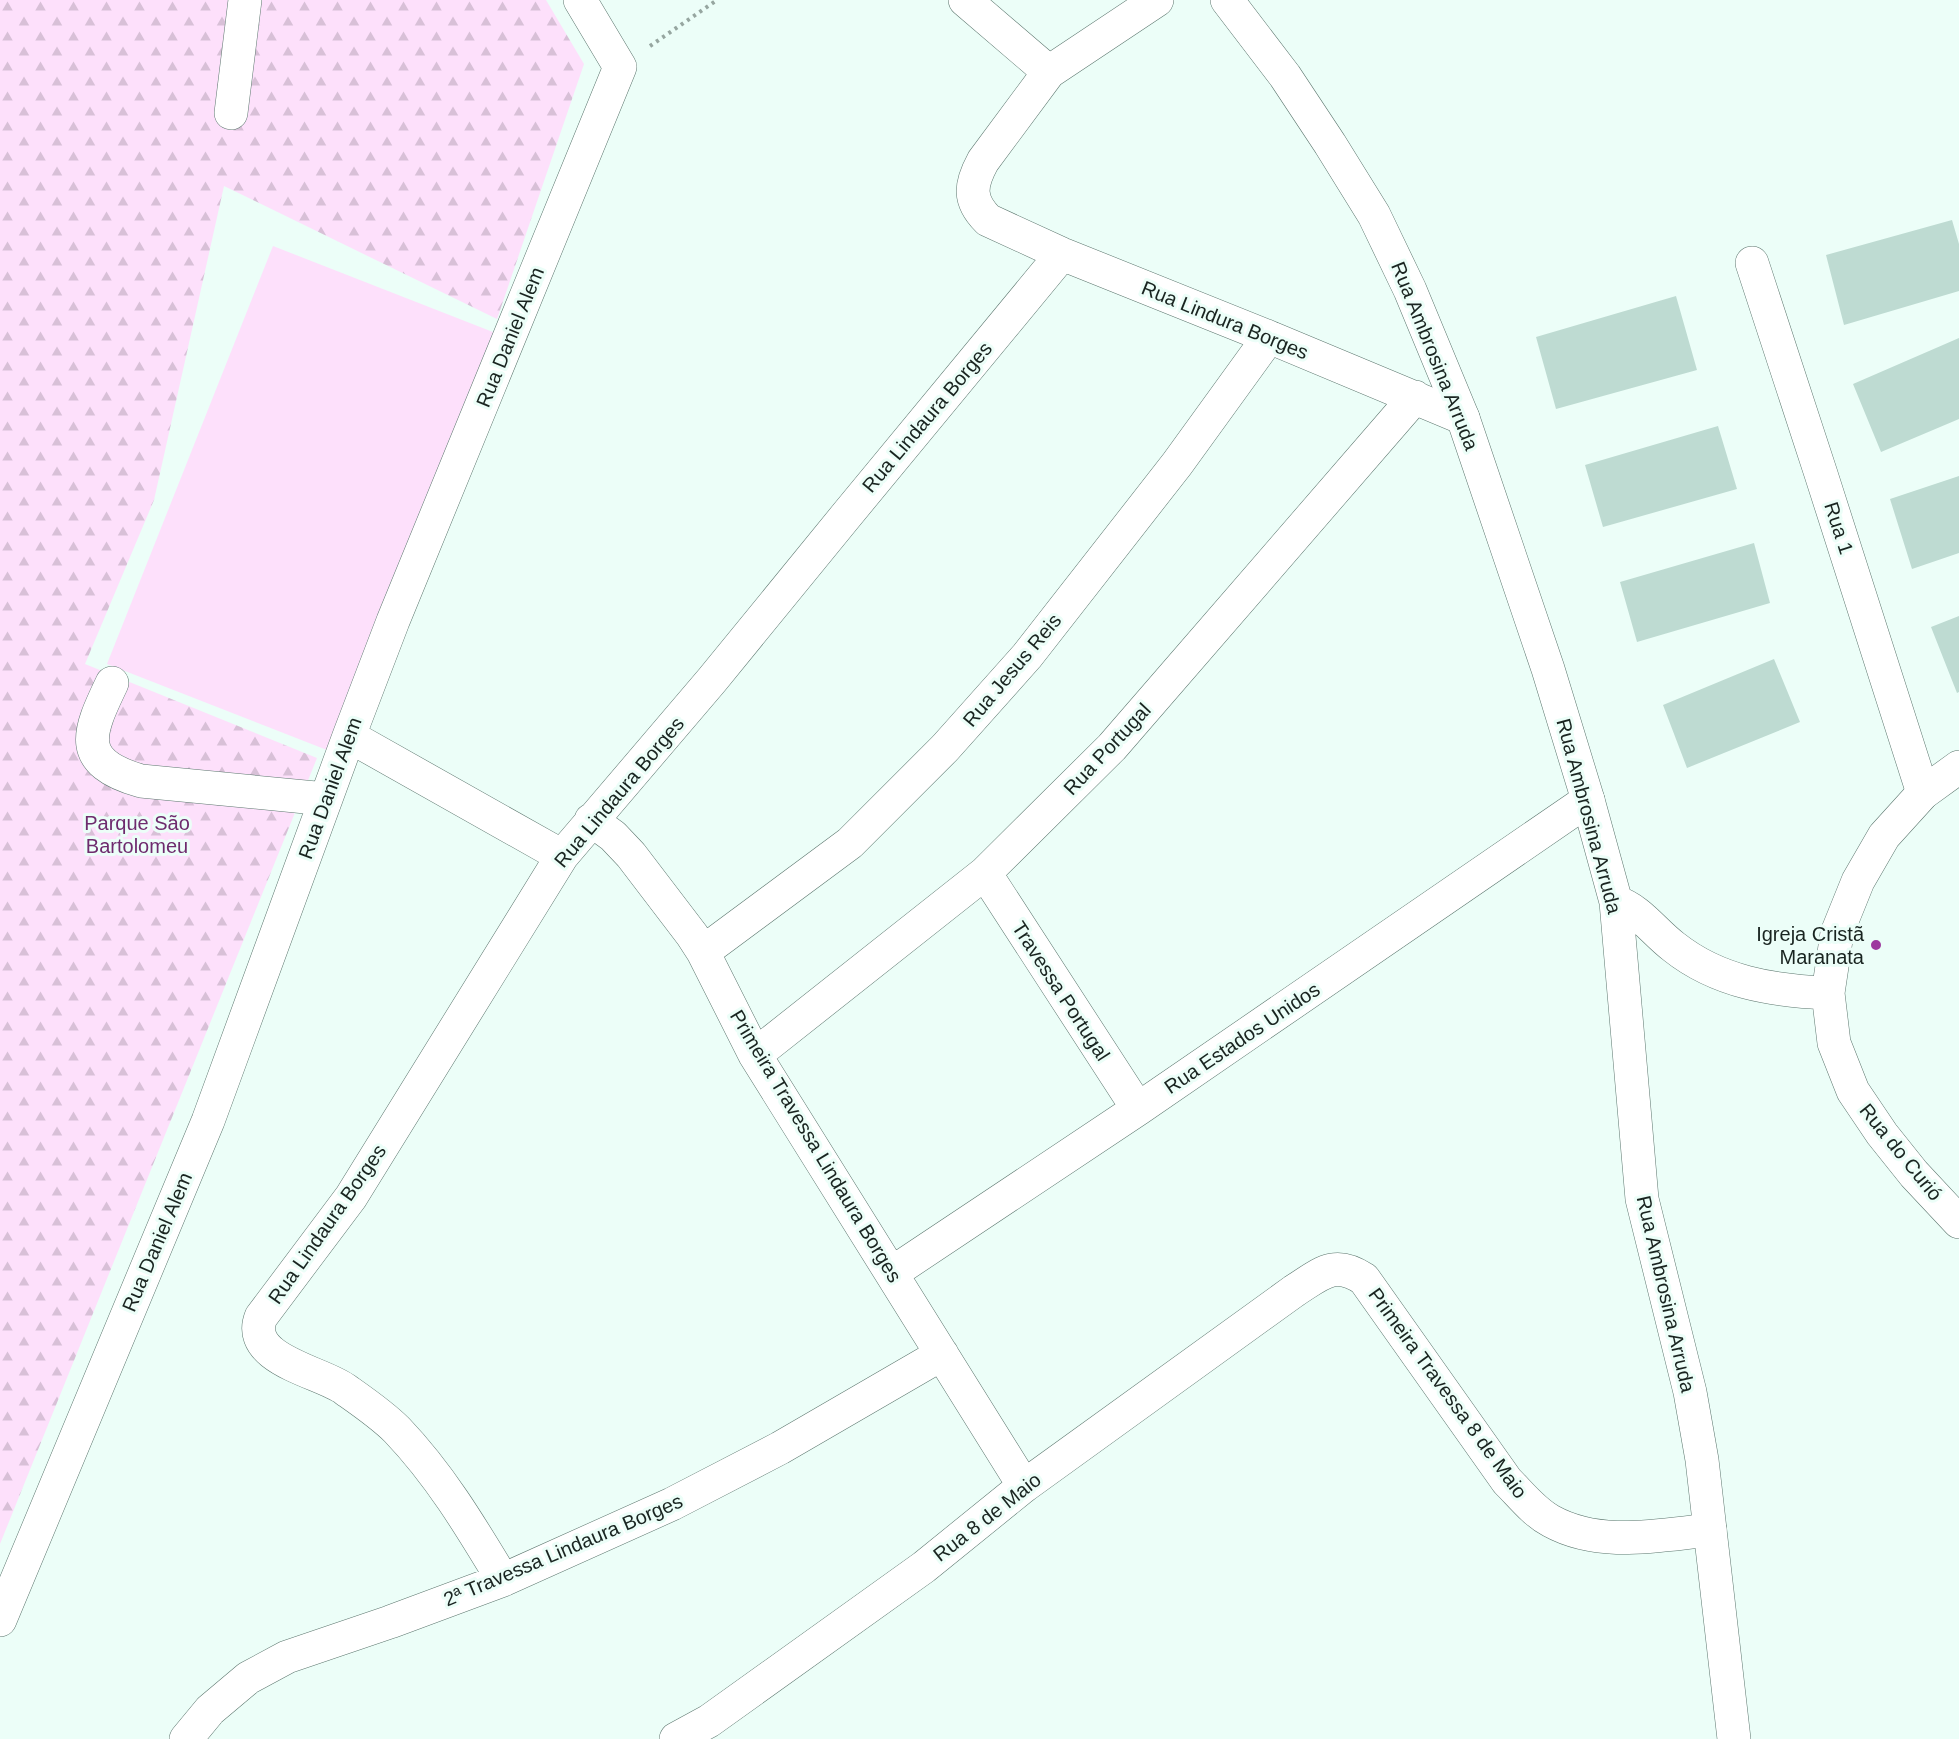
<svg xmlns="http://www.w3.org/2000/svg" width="1959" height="1739" font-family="Helvetica,sans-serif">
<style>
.forest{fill:url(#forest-firs)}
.park{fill:#fde0fb}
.building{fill:#bedbd2}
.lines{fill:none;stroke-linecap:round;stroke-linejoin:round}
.minor-casing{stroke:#5d776f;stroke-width:34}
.tertiary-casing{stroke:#5d776f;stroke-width:34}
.path{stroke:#96a6a0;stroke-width:4;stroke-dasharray:3 4.5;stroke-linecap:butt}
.minor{stroke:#fff;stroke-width:33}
.tertiary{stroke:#fff;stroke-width:33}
.poi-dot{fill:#9d399e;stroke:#ecfef8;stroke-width:2}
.labels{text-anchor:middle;stroke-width:6;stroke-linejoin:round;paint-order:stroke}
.street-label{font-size:20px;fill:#192420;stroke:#ecfef8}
.park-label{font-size:20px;fill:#6e2b6e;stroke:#ecfef8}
.poi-label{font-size:20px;fill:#192420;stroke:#ecfef8;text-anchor:end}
</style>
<defs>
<pattern id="forest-firs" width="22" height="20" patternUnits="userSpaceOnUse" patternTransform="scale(1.5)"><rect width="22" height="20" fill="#fde0fb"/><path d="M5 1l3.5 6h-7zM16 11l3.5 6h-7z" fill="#d8c0d7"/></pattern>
</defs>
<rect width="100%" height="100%" fill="#ecfef8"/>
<path class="forest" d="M0 0H546L584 64 497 319 224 186 154 500 85 664 317 758 0 1544Z"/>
<path class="park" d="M273 246 498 334 332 752 107 664Z"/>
<path class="building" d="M1952 220 1959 244V291L1844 325 1826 255Z
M1676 296 1697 370 1556 409 1536 337Z
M1959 338V419L1881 452 1853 384Z
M1718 426 1737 489 1603 527 1585 465Z
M1959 476V553L1912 569 1890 499Z
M1754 543 1770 603 1637 642 1620 582Z
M1959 616V692L1957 693 1931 627Z
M1774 659 1800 722 1687 768 1663 705Z"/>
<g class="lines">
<g class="minor-casing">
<path id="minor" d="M965 0 1049 72
M1157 0 1049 72 983 161C970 185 968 200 988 220L1062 254 1269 337 1463 418
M231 113 245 0
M1752 263 1821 474 1923 793
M112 683C88 733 75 762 141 781L326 799
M349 736 562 856
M591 820 613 836 631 855 692 935 703 952 755 1055 1024 1486
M985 873 1138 1109
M703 952 850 843 945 748 1027 656 1177 464 1269 337
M755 1055 985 873 1112 747 1415 397
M892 1273 1138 1109 1588 800
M503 1580C471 1527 440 1475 397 1430 382 1415 363 1402 346 1390 323 1372 244 1360 261 1317L351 1197 562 856 712 680 845 517 1062 254
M0 1620 208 1121 349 736 393 621 620 67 580 0
M186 1739 210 1710 248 1678 287 1657 390 1622 503 1580 672 1504 780 1448 942 1354
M676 1739 709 1721 924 1567 1024 1486 1294 1291C1321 1274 1334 1259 1364 1279L1507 1481C1521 1495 1534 1512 1551 1521 1600 1548 1658 1535 1710 1530"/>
</g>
<g class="tertiary-casing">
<path id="tertiary" d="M1227 0 1285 76 1330 144 1374 215 1410 290 1463 418 1548 669 1588 800 1616 902 1642 1199 1690 1392 1702 1460 1734 1739
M1959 767 1923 793 1884 836 1858 881 1837 933 1828 993 1834 1043 1853 1091 1882 1134 1914 1174 1959 1222
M1616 902C1640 910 1654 932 1674 947 1718 982 1773 991 1828 993"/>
</g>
<path class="path" d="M650 46 717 0"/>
<use href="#minor" class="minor"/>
<use href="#tertiary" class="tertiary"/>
</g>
<circle class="poi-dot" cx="1876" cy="945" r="6"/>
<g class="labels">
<g class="street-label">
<text transform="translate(1225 320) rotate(22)" y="7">Rua Lindura Borges</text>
<text transform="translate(510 337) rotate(-68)" y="7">Rua Daniel Alem</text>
<text transform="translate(1435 356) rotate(68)" y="7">Rua Ambrosina Arruda</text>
<text transform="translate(927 417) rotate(-50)" y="7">Rua Lindaura Borges</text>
<text transform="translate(1839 528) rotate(72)" y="7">Rua 1</text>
<text transform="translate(1012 670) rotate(-50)" y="7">Rua Jesus Reis</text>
<text transform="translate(1107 749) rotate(-47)" y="7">Rua Portugal</text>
<text transform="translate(330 788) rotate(-70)" y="7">Rua Daniel Alem</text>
<text transform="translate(619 792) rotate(-50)" y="7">Rua Lindaura Borges</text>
<text transform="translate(1589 816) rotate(75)" y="7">Rua Ambrosina Arruda</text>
<text transform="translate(1061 991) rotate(57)" y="7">Travessa Portugal</text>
<text transform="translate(1242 1038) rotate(-34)" y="7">Rua Estados Unidos</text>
<text transform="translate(816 1146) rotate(59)" y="7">Primeira Travessa Lindaura Borges</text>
<text transform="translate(1901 1152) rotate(51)" y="7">Rua do Curió</text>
<text transform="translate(327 1224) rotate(-55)" y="7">Rua Lindaura Borges</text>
<text transform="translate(157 1242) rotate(-67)" y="7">Rua Daniel Alem</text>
<text transform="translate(1666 1294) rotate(77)" y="7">Rua Ambrosina Arruda</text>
<text transform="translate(1448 1393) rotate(54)" y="7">Primeira Travessa 8 de Maio</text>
<text transform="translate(987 1517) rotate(-38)" y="7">Rua 8 de Maio</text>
<text transform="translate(563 1550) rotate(-23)" y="7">2ª Travessa Lindaura Borges</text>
</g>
<g class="park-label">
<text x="137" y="830">Parque São<tspan x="137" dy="23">Bartolomeu</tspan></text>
</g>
<g class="poi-label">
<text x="1864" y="941">Igreja Cristã<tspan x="1864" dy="23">Maranata</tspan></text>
</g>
</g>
</svg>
